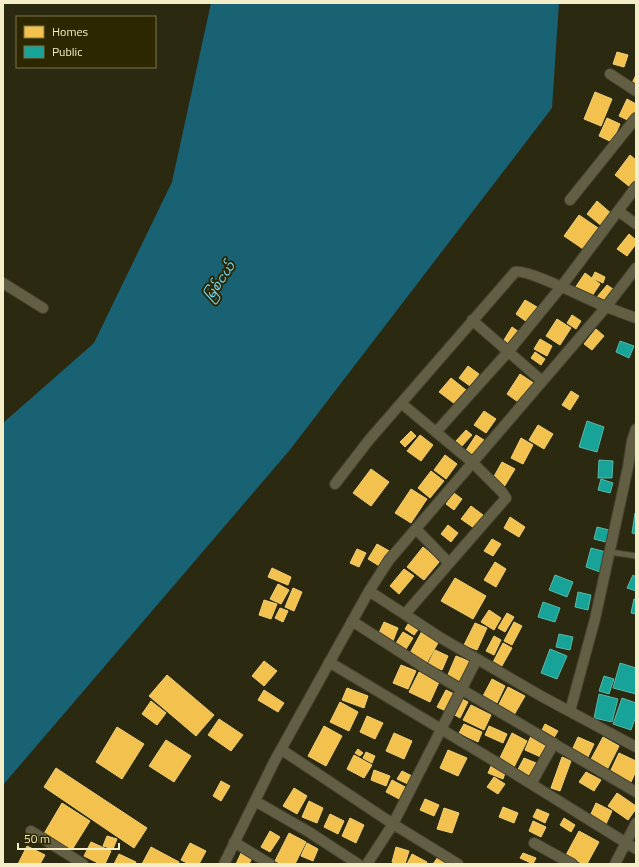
<svg xmlns="http://www.w3.org/2000/svg" width="639" height="867" font-family="'Titillium Web','Noto Sans Myanmar',sans-serif">
<style>
.water{fill:#196274}
.homes{fill:#f2c14e;stroke:#f2ce73}
.public{fill:#17a398;stroke:#59b9a6}
.lines{fill:none;stroke-linecap:round;stroke-linejoin:round}
.service-casing{stroke:#45422f;stroke-width:7}
.minor-casing{stroke:#45422f;stroke-width:12}
.service{stroke:#635f45;stroke-width:5}
.minor{stroke:#635f45;stroke-width:10}
.labels{text-anchor:middle;stroke-width:4;stroke-linejoin:round;paint-order:stroke}
.water-label{font-size:13px;font-style:italic;fill:#73d9f9;stroke:#2d2700}
</style>
<rect width="100%" height="100%" fill="#2c2911"/>
<path class="water" d="M211 3H559L552 108 289 451 3 785V423L94 343 172 182Z"/>
<path class="homes" d="M617 52 628 55 624 67 613 64Z
M636 75V85L632 83Z
M595 92 612 99 601 126 584 119Z
M627 99 636 104V114L632 122 619 116Z
M607 118 620 124 612 142 599 136Z
M630 155 636 160V179L630 187 615 175Z
M597 201 613 215 603 227 587 214Z
M579 215 601 230 586 251 564 236Z
M629 234 636 240V244L627 256 617 249Z
M595 272 605 277 603 283 592 278Z
M585 273 600 284 590 299 575 288Z
M607 285 616 291 607 304 597 297Z
M525 300 537 307 527 322 516 314Z
M572 315 581 321 576 329 567 323Z
M557 319 571 328 560 345 546 336Z
M512 327 519 332 511 345 504 340Z
M596 329 604 336 592 350 584 344Z
M540 339 552 346 547 356 534 349Z
M535 352 545 359 541 365 531 358Z
M468 366 479 374 470 386 459 378Z
M520 374 535 384 521 404 507 394Z
M451 378 466 390 455 404 439 392Z
M571 391 579 396 570 410 562 405Z
M484 411 496 419 486 433 474 425Z
M538 425 553 434 544 449 529 440Z
M466 430 472 435 461 447 455 442Z
M411 431 416 436 405 447 400 442Z
M420 435 433 445 421 461 407 451Z
M476 435 484 440 472 457 465 452Z
M521 438 533 445 523 464 511 458Z
M445 455 457 464 446 479 434 470Z
M502 462 515 469 504 487 492 480Z
M371 469 389 482 371 506 353 493Z
M431 471 444 481 430 498 418 488Z
M411 489 427 499 411 523 395 513Z
M454 493 462 499 454 510 446 504Z
M471 506 483 515 474 528 461 519Z
M510 517 525 527 519 537 504 528Z
M448 525 458 533 451 542 441 534Z
M492 539 501 544 493 556 484 551Z
M377 544 391 552 381 567 368 559Z
M423 547 440 561 424 580 407 567Z
M357 549 366 553 359 567 350 563Z
M495 562 506 569 496 587 484 580Z
M272 568 291 577 288 585 268 577Z
M404 569 414 576 399 594 390 586Z
M455 578 486 596 473 619 441 601Z
M278 584 289 590 281 604 270 599Z
M293 588 302 592 294 611 285 607Z
M264 600 277 604 271 619 259 615Z
M280 608 288 611 283 622 275 618Z
M489 610 501 618 494 630 481 622Z
M507 613 514 617 505 632 498 628Z
M410 621 420 627 414 635 405 629Z
M384 622 398 628 393 641 378 635Z
M514 622 522 626 512 645 504 641Z
M475 623 487 628 477 650 464 645Z
M422 631 439 641 426 664 409 655Z
M403 632 413 638 406 649 396 643Z
M494 636 501 640 494 655 486 651Z
M503 643 512 648 499 671 491 666Z
M435 650 448 656 442 670 428 664Z
M456 656 471 662 461 683 447 677Z
M264 661 277 671 264 686 252 676Z
M401 665 416 671 408 689 393 683Z
M419 672 439 682 430 702 409 692Z
M167 675 214 715 196 736 149 696Z
M492 679 505 686 497 703 483 696Z
M508 687 525 696 514 715 498 706Z
M347 688 368 696 364 708 342 700Z
M264 690 284 703 278 712 258 700Z
M446 690 454 694 446 711 437 707Z
M460 698 468 702 460 718 453 714Z
M151 701 166 713 157 725 142 714Z
M340 702 358 712 349 731 330 722Z
M471 705 491 715 484 730 463 720Z
M367 716 383 723 375 739 360 732Z
M219 719 243 735 231 751 208 735Z
M464 724 482 732 478 742 459 733Z
M545 724 558 731 553 739 541 732Z
M324 726 342 736 326 766 308 756Z
M489 726 507 734 503 743 485 735Z
M117 727 144 744 122 779 96 762Z
M394 733 412 741 404 759 386 751Z
M512 733 527 741 513 769 498 762Z
M531 736 549 744 543 758 525 750Z
M578 737 594 744 588 757 572 750Z
M603 737 619 746 607 770 590 761Z
M166 740 191 756 174 782 149 766Z
M358 749 363 753 360 756 355 753Z
M448 750 467 758 458 776 440 768Z
M366 752 375 756 372 763 363 758Z
M619 753 636 761V771L631 782 610 772Z
M354 755 372 765 364 778 347 769Z
M562 757 571 761 560 791 551 788Z
M524 758 536 763 528 779 516 773Z
M492 764 506 770 503 779 488 773Z
M56 768 147 828 134 848 44 787Z
M374 770 390 776 386 786 371 780Z
M402 771 412 776 408 784 397 779Z
M586 772 601 780 594 791 579 782Z
M494 777 505 784 498 794 487 787Z
M392 780 407 788 401 800 386 792Z
M221 781 230 786 221 801 213 796Z
M294 788 307 796 297 814 283 806Z
M617 793 636 806V809L628 820 608 806Z
M425 799 439 805 434 816 420 810Z
M309 801 323 808 317 823 302 817Z
M62 803 90 821 70 853 42 837Z
M596 803 612 811 606 824 590 816Z
M503 807 518 813 514 823 499 817Z
M444 808 459 813 452 833 437 829Z
M537 809 549 814 545 823 533 817Z
M330 814 344 821 338 834 324 827Z
M350 818 364 825 356 843 342 836Z
M564 818 575 825 571 832 560 825Z
M533 821 546 827 541 837 529 831Z
M270 831 280 837 270 852 261 847Z
M579 831 599 842 587 864H583L566 855Z
M289 833 306 842 295 864H282L275 861Z
M107 836 117 839 113 849 103 846Z
M91 842 111 851 105 864H100L84 856Z
M190 843 206 851 199 864H189L181 860Z
M307 843 318 849 313 861 301 856Z
M27 846 45 855 40 864H18Z
M151 847 179 862 178 864H142Z
M396 847 409 851 405 864H398L392 862Z
M242 851 253 856 249 864H236Z
M523 853 536 858 533 864 520 858Z
M119 854 136 862 135 864H114Z
M412 854 427 862 426 864H407Z
M438 857 449 864H433Z"/>
<path class="public" d="M620 341 634 346 629 358 616 352Z
M587 421 604 427 597 452 579 447Z
M599 460 613 461 612 478H598Z
M601 479 613 483 610 493 598 490Z
M635 513H636V534L632 533Z
M597 527 613 531 610 543 594 539Z
M591 548 606 552 600 572 586 567Z
M555 575 573 582 567 597 549 590Z
M633 575 636 577V591L627 588Z
M578 592 591 595 588 610 575 607Z
M634 599H636V614L631 613Z
M543 602 560 608 555 622 538 617Z
M559 634 573 637 570 650 556 647Z
M550 649 567 656 557 679 541 673Z
M620 663 636 668V694L613 688Z
M604 676 614 679 609 694 599 691Z
M599 694 618 699 612 722 594 718Z
M622 698 636 703V716L631 730 613 724Z"/>
<g class="lines">
<g class="service-casing">
<path id="service" d="M610 552 636 556"/>
</g>
<g class="minor-casing">
<path id="minor" d="M610 74 636 91
M570 200 636 118
M618 211 636 224
M636 268 606 307 389 560 369 591 441 638 541 696 636 747
M3 283 43 308
M472 320 542 381
M401 403 473 463 502 492 506 498 405 614
M436 432 508 352 561 287 636 187
M335 484 369 440 515 272C526 268 589 300 604 306 614 310 625 314 636 318
M416 529 449 563
M352 621 425 668 636 792
M329 662 491 759 636 849
M570 711 595 619 628 467 632 441 636 429
M282 750 393 824 458 864
M531 784 554 743
M255 801 309 832 358 864
M31 831 83 864
M234 842 270 864
M534 843 572 864
M224 864 274 762 369 591
M367 864 393 824 477 659
M615 864 636 823"/>
</g>
<use href="#service" class="service"/>
<use href="#minor" class="minor"/>
</g>
<g class="labels">
<g class="water-label">
<text transform="translate(219 281) rotate(-56)" y="5">မြစ်ငယ်</text>
</g>
</g>
<rect width="639" height="867" fill="none" stroke="#f3edc8" stroke-width="8"/>
<rect x="16" y="16" width="140" height="52" fill="#2d2700" stroke="#7c7650"/>
<rect x="24" y="26" width="20" height="12" fill="#f2c14e" stroke="#7c7650"/>
<text x="52" y="36" font-size="12" fill="#f3edc8">Homes</text>
<rect x="24" y="46" width="20" height="12" fill="#17a398" stroke="#7c7650"/>
<text x="52" y="56" font-size="12" fill="#f3edc8">Public</text>
<path d="M18 843v6h101v-6" fill="none" stroke="#f3edc8" stroke-width="2"/>
<text x="24" y="843" font-size="12" fill="#f3edc8" stroke="#2d2700" stroke-width="3" paint-order="stroke">50 m</text>
</svg>
